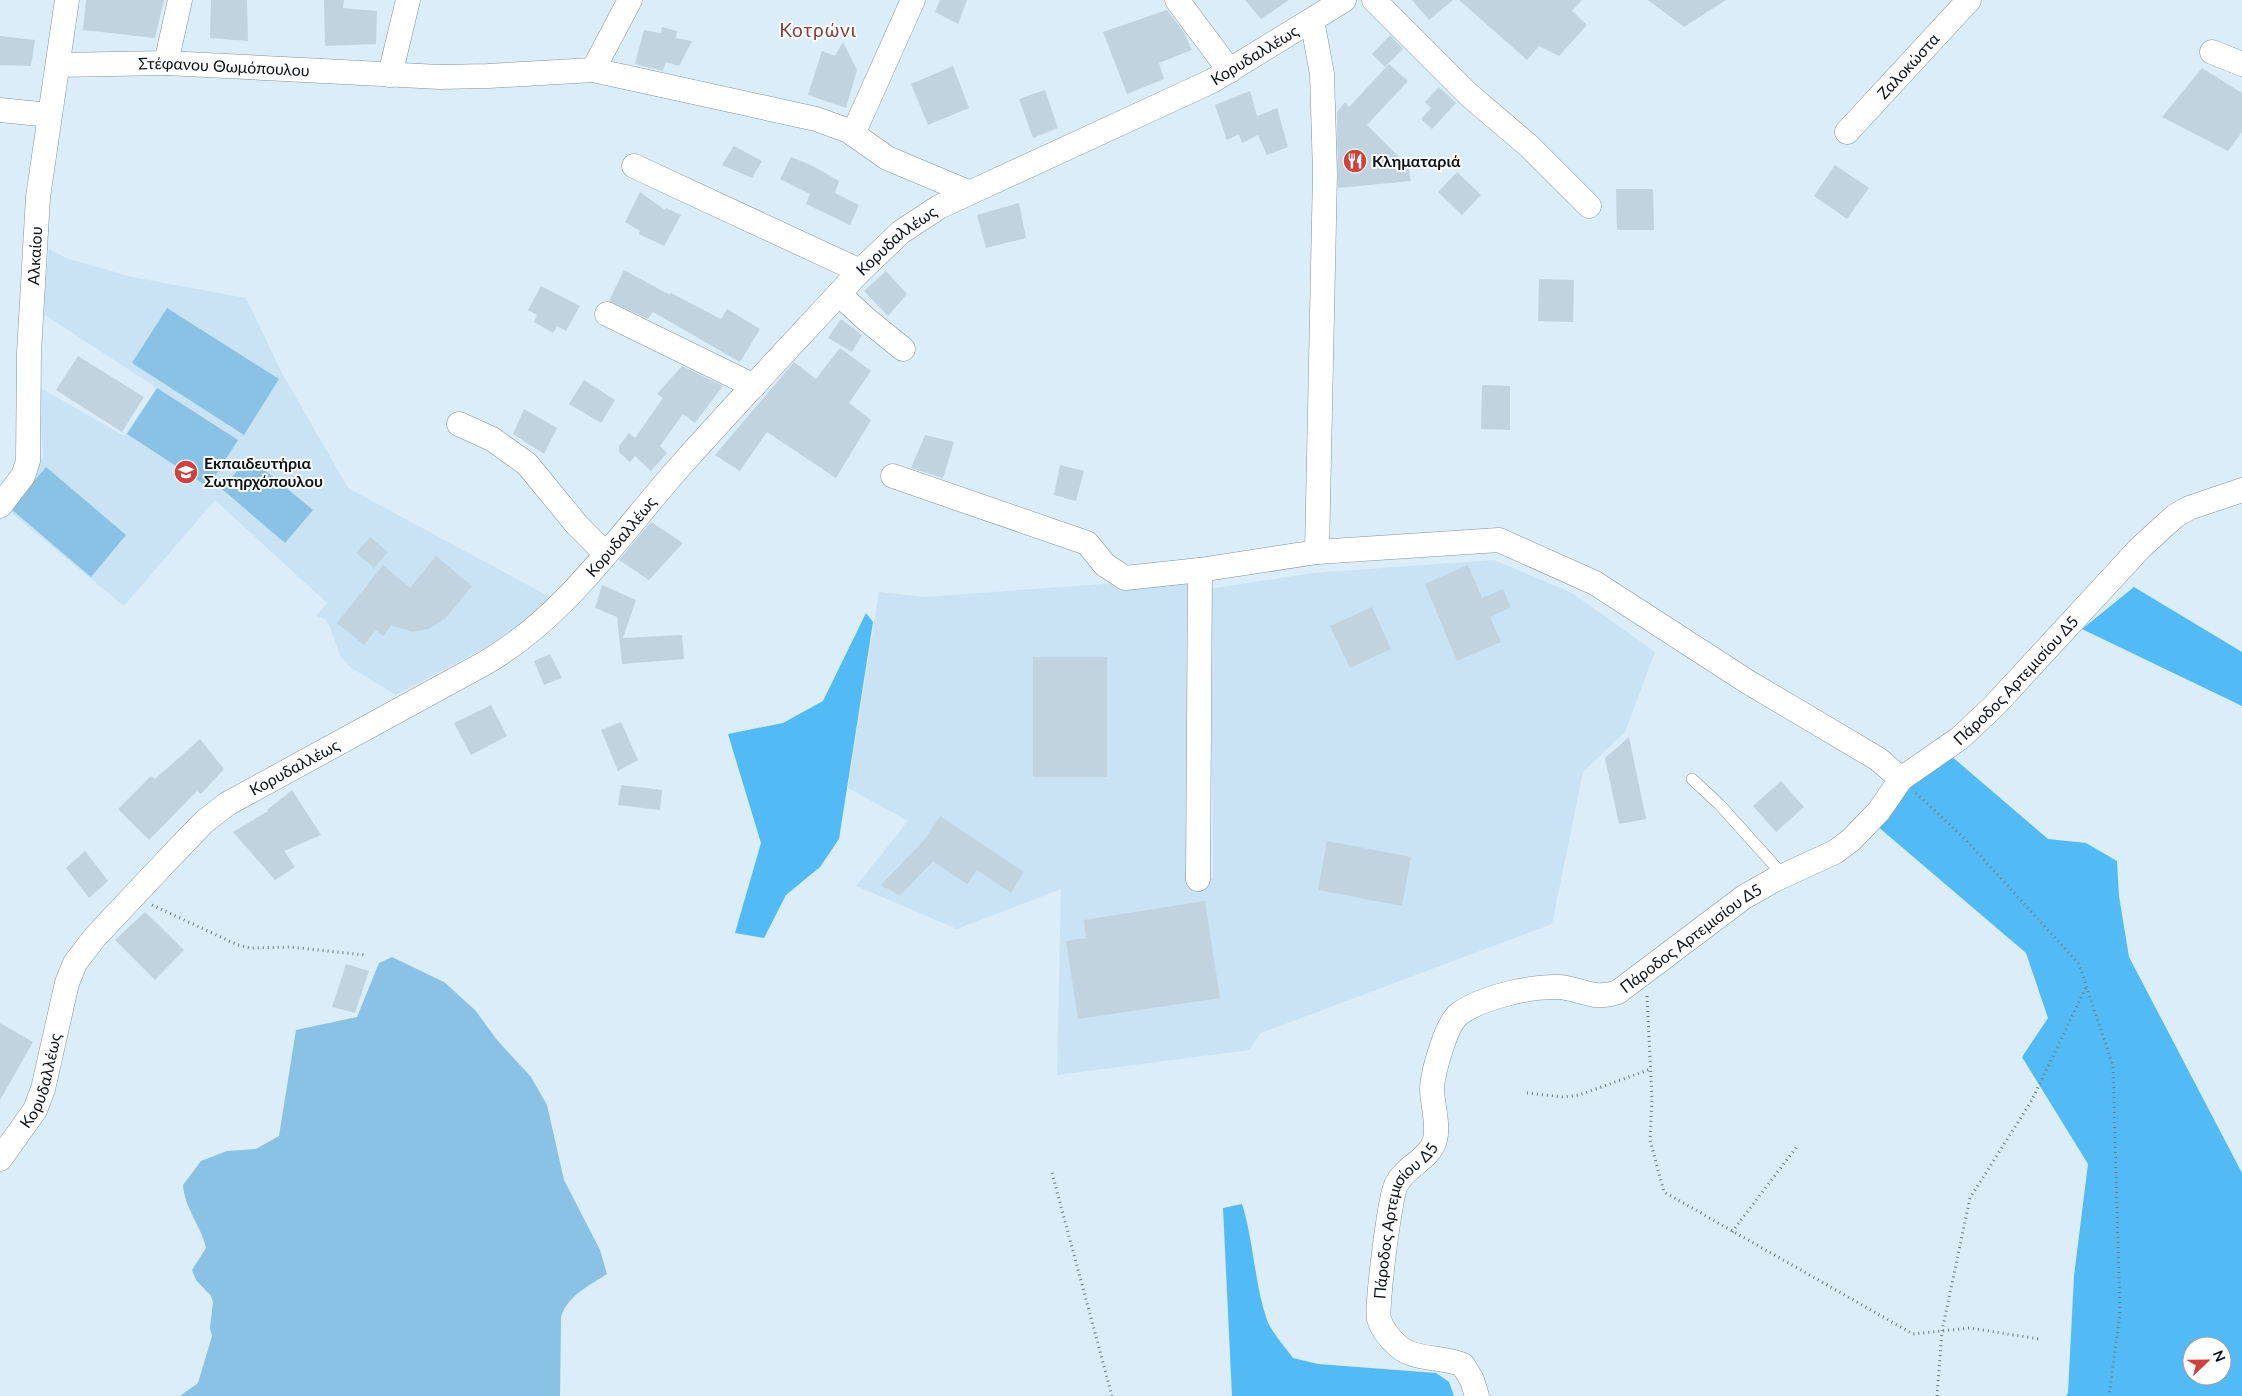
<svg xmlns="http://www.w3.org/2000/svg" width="2242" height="1396" font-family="Lato,sans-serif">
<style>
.built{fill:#c9e3f4}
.green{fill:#89c2e4}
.forest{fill:#52bbf5;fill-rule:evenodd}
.building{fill:#c1d3df}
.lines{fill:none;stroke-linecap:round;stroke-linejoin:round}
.service-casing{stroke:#82939e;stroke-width:12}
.minor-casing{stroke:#82939e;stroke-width:25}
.path{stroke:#6e7b83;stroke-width:3;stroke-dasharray:1 4;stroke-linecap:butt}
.service{stroke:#fff;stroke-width:11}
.minor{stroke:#fff;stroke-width:24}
.labels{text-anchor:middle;stroke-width:4;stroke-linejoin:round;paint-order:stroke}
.street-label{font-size:16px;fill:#0b1216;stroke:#fff}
.poi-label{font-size:16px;font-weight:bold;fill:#0b1216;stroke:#fff;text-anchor:start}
.quarter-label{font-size:19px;letter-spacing:1px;fill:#853d38;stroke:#fff}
</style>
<rect width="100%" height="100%" fill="#daedf9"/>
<path class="built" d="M49 249 66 258 132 277 246 298 282 373 348 488 550 597 519 624 492 644 396 695 350 667 340 656 330 627 325 619 316 616 327 603 215 500 124 606 7 509 43 457 39 387 124 436 157 388 42 313Z
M1494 560 1572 593 1655 652 1625 732 1583 772 1552 924 1261 1033 1249 1050 1057 1075 1061 889 957 929 856 886 908 821 848 788 879 592 925 597 1103 584 1191 581 1189 880 1213 878 1210 589 1313 573Z"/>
<path class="green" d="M167 308 279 379 244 435 132 363Z
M157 388 238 440 208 487 127 434Z
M249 457 313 510 285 543 222 489Z
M46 467 126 535 91 577 11 509Z
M392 957 444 982 475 1010 497 1040 531 1077 547 1105 564 1180 600 1250 607 1274C590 1285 567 1296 561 1317L560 1396H180L198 1383 212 1336 210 1328 213 1302 211 1296 196 1280 192 1270 206 1248C201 1225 185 1210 183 1185L201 1161 227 1151 256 1149 279 1136 296 1030 357 1017 379 963Z"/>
<path class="forest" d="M2134 587 2242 652V706L2082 629Z
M866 613 873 622 839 839 820 867 786 895 764 938 735 933 761 843 728 734 783 723 823 701Z
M1950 755 2048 839 2086 843 2117 861 2119 896 2129 957 2242 1173V1396H2066L2068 1393 2074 1276 2088 1164 2022 1057 2048 1018 2026 953 1876 825 1915 779ZM2192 1346H2222V1376H2192Z
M1242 1204C1254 1242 1254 1282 1267 1320 1272 1333 1285 1347 1293 1358L1318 1364 1436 1373 1449 1382 1454 1396H1232L1223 1208Z"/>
<path class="building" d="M86 0H164L155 38 83 30Z
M211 0H247L248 41 210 38Z
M324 0H344L343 8 377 11 376 44 325 46Z
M940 0H967L958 24 935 12Z
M1245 0H1289L1261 19Z
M1412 0H1453L1429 20Z
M1459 0H1582L1572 11 1587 25 1559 56 1539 46 1527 60Z
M1648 0H1726L1684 27Z
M1167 10 1183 31 1192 50 1159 63 1164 79 1127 94 1103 32Z
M662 27 677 31 676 38 692 41 679 66 666 62 663 71 635 64 644 30 661 33Z
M1390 35 1403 49 1385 67 1372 54Z
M0 36 35 40 31 66 0 65Z
M843 42 857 70 846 108 808 95 822 51 835 56Z
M1389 64 1408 81 1367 125 1408 166 1411 181 1338 188 1337 112 1345 102 1349 107Z
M953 66 969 108 928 125 911 84Z
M2202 68 2242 93V132L2228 151 2162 117Z
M1439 87 1456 103 1432 129 1421 119 1431 108 1425 102Z
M1045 90 1058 128 1033 138 1019 99Z
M1250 91 1257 116 1277 108 1288 147 1267 155 1258 135 1242 143 1239 134 1227 140 1215 105Z
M734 146 762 161 752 178 722 165Z
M791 157 813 166 839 181 835 193 859 205 850 225 806 204 810 194 780 179Z
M1835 165 1869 188 1847 219 1814 196Z
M1457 172 1481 195 1462 215 1438 192Z
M1616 189H1653L1654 230H1617Z
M640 192 665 210 666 208 681 215 664 246 639 234 640 231 625 222Z
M1019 203 1026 238 986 248 977 215Z
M624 270 670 295 671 293 721 319 727 309 760 329 740 362 653 312 648 319 609 301Z
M886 271 907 294 888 316 864 291Z
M1539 279 1574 280 1573 322 1538 321Z
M541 286 580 306 566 331 557 326 553 333 534 322 537 315 528 310Z
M841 319 862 335 852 352 828 338Z
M840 348 871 371 849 403 871 420 836 478 767 432 740 471 715 455 794 362 816 379Z
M78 356 144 397 122 432 56 390Z
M682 366 723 386 695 423 683 414 660 446 667 453 651 471 635 456 630 462 619 452V446L629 433 635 438 663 398 657 394Z
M584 380 615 400 601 423 569 404Z
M1482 385 1510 386V430L1481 429Z
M524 409 557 428 544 454 513 434Z
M925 435 954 442 943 478 911 468Z
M1060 465 1084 471 1076 501 1054 495Z
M651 522 683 543 649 580 619 560Z
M370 537 388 552 374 568 356 553Z
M436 556 472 586 446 618 439 623 428 629 412 632 391 625 383 636 376 630 364 645 337 623 383 565 410 588Z
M1468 565 1482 598 1503 589 1511 607 1490 617 1501 642 1457 661 1425 584Z
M602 585 636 600 623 638 682 635 684 659 622 664 617 617 595 608Z
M1372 607 1391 649 1350 668 1330 626Z
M550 654 562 678 544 685 534 661Z
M1033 657H1107V777H1033Z
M491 705 507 736 471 755 454 723Z
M621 722 638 760 618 771 601 730Z
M1629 737 1646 819 1619 824 1605 758Z
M200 739 224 769 201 794 197 791 149 840 118 809 151 776 155 779Z
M1781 781 1804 807 1776 832 1753 806Z
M621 785 662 790 660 810 618 805Z
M292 790 321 835 284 851 295 867 275 880 233 832 268 811 267 810Z
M940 816 1024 872 1011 893 977 870 967 884 933 861 900 896 881 885 925 839Z
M1327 841 1411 857 1402 906 1318 890Z
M85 851 108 881 89 898 66 868Z
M1205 901 1220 998 1078 1019 1066 941 1086 938 1084 920Z
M145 912 184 950 155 980 115 940Z
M346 964 369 971 355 1013 332 1007Z
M0 1023 33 1042 0 1100Z"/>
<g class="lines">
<g class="service-casing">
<path id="service" d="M1692 779 1719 804 1783 875"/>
</g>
<g class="minor-casing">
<g id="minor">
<path d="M1177 0 1230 71"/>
<path d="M1374 0 1469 95 1529 146 1589 206"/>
<path d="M1312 20 1322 74 1325 173 1317 552"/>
<path d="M2212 52 2242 64"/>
<path d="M166 63 180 0"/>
<path id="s1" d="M58 65 166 63 440 77 488 76 593 70 816 119 849 131 887 158 968 192"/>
<path d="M593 70 630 0"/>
<path d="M390 75 408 0"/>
<path d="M0 110 49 115"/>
<path id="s2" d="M1847 132 1969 0"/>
<path d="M853 134 913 0"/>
<path d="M634 166 860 271"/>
<path d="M839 294 866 319 903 349"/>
<path d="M607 314 754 386"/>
<path d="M459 424 492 439 527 464 577 525 605 553"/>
<path d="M893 476 1087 543 1105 565 1125 578 1200 570 1317 552 1499 540 1595 583 1748 682 1878 759 1901 779"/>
<path id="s3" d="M0 506 23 476 28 461 29 353 38 197 67 0"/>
<path d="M1198 879 1200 570"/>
<path id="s4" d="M0 1159 35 1110 43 1089 67 983 75 963 95 937 175 852 204 822 227 804 485 663C567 616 621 532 683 463 741 398 801 335 860 271L901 232 939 207 1212 81 1344 0"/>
<path id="s5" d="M1477 1396 1472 1380 1463 1365C1443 1356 1415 1361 1398 1346 1390 1339 1382 1329 1379 1319 1376 1307 1390 1196 1396 1185 1405 1166 1429 1160 1435 1140 1439 1124 1432 1104 1432 1088 1433 1072 1446 1024 1459 1014 1482 997 1531 986 1559 987 1583 989 1592 1001 1618 992L1744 897 1774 880 1835 852 1851 840 1879 811 1901 779 1960 738 1995 705 2139 549 2175 516 2189 508 2242 490"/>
</g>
</g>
<path class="path" d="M1916 793 1965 839 2079 964 2113 1066 2120 1315 2109 1396
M152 905 238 945 250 948 290 947 365 955
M1647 996 1652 1098 1650 1140 1664 1192 1913 1334 1970 1328 2039 1339
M1527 1093 1563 1097 1579 1095 1651 1069
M1052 1173 1112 1396
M1732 1232 1798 1145
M1937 1396 1942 1331 1970 1198 2032 1100 2086 987"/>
<use href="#service" class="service"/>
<use href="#minor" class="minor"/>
</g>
<defs>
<g id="restaurant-disc" transform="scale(1.25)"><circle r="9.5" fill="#cf413d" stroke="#fff"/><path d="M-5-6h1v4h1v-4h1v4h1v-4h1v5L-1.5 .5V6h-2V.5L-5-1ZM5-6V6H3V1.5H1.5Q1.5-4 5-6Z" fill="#fff"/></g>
<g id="school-disc" transform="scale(1.25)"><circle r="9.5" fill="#cf413d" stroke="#fff"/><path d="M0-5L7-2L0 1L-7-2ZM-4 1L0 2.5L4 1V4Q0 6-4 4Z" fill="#fff"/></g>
</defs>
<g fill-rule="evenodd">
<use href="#restaurant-disc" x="1355" y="161"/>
<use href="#school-disc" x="186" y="472"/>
</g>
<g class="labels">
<g class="street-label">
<text dy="6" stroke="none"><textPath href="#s4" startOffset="1724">Κορυδαλλέως</textPath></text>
<text dy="6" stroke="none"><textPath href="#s2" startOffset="90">Ζαλοκώστα</textPath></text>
<text dy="6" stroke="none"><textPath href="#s1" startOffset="166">Στέφανου Θωμόπουλου</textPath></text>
<text dy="6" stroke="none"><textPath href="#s4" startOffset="1319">Κορυδαλλέως</textPath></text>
<text dy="6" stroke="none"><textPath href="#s3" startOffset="259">Αλκαίου</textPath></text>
<text dy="6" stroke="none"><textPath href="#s4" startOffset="914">Κορυδαλλέως</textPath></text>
<text dy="6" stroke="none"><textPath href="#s5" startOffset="1140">Πάροδος Αρτεμισίου Δ5</textPath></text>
<text dy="6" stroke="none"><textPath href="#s4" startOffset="510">Κορυδαλλέως</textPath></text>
<text dy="6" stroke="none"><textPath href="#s5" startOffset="720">Πάροδος Αρτεμισίου Δ5</textPath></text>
<text dy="6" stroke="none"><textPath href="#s4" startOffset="90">Κορυδαλλέως</textPath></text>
<text dy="6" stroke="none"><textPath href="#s5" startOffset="242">Πάροδος Αρτεμισίου Δ5</textPath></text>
</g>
<g class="poi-label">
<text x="1372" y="167">Κληματαριά</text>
<text x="204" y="469">Εκπαιδευτήρια<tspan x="204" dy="18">Σωτηρχόπουλου</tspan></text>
</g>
<g class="quarter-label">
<text x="818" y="37">Κοτρώνι</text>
</g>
</g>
<g transform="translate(2207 1361) rotate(68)"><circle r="24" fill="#ffffff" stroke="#9da0a2"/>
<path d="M0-4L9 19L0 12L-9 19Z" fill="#cf413d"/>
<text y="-8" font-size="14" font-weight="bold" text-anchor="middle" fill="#0b1216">N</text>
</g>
</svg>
